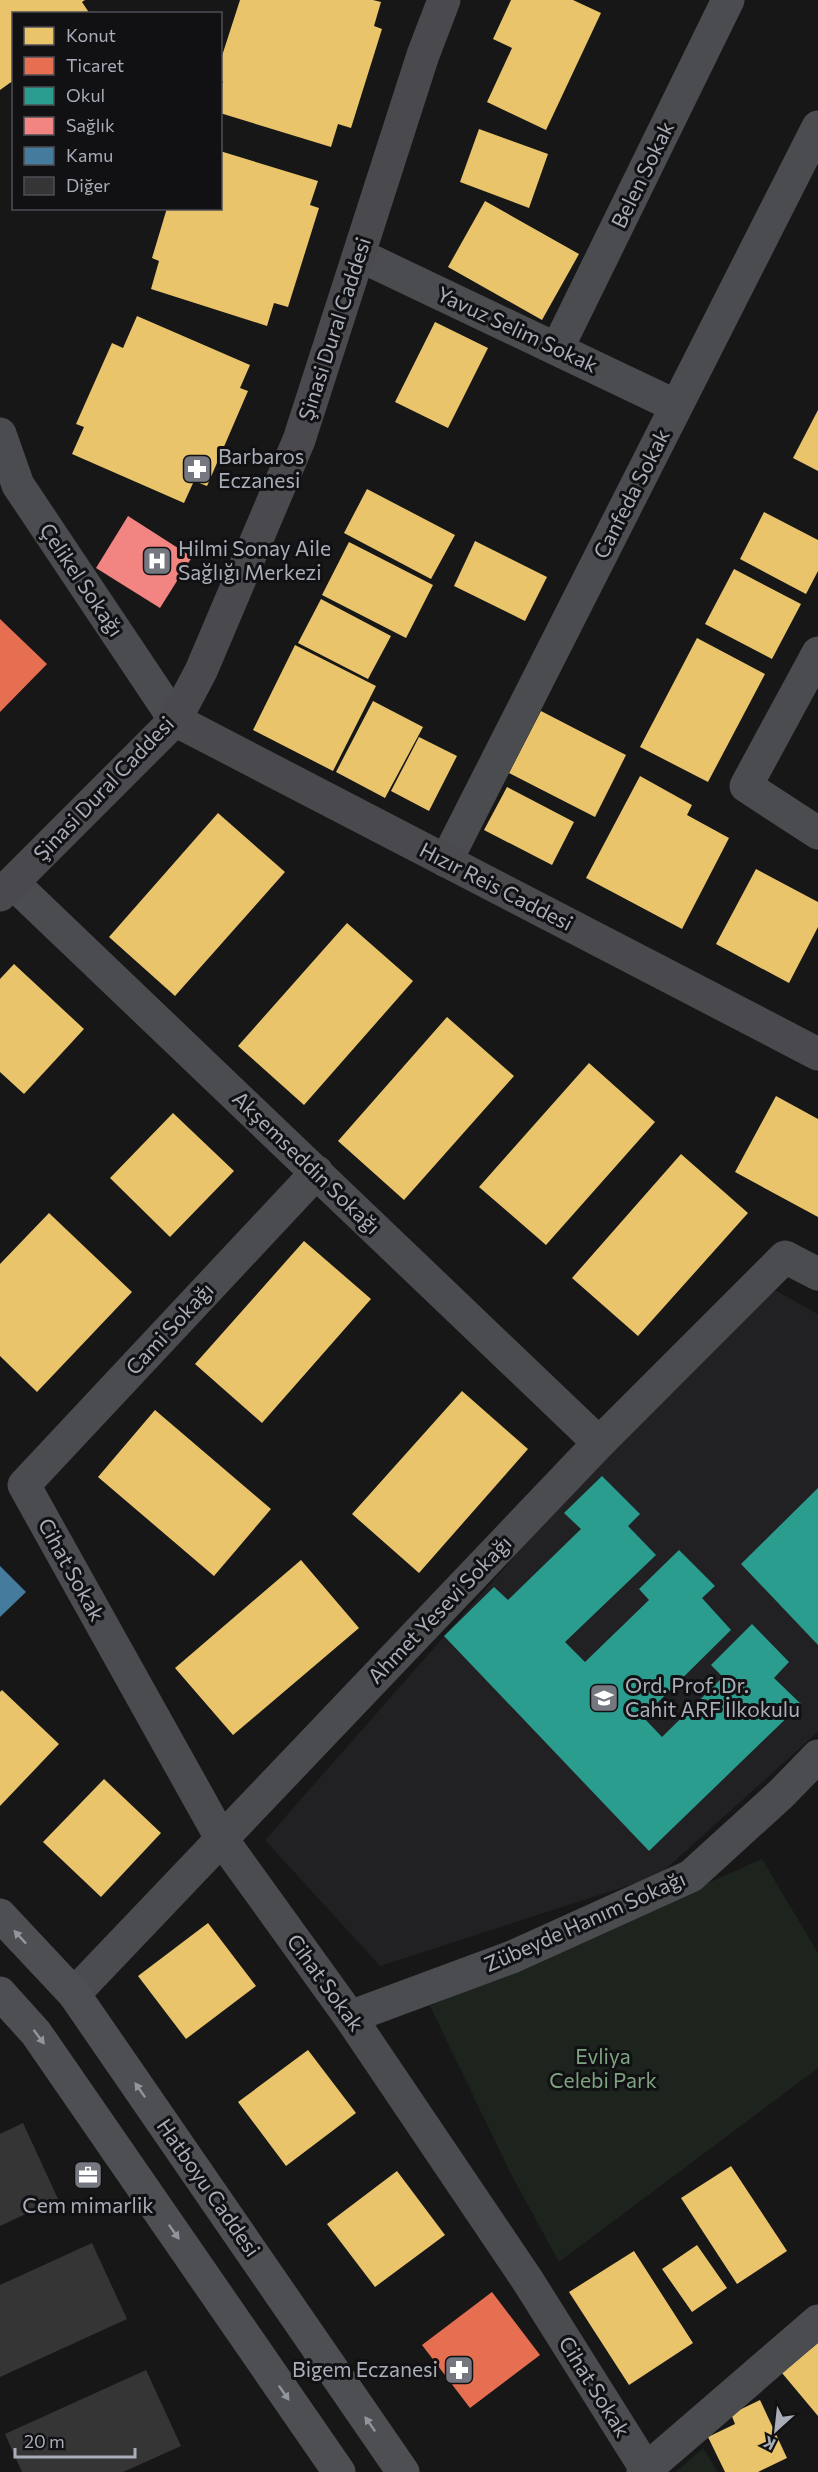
<svg xmlns="http://www.w3.org/2000/svg" width="818" height="2472" font-family="Commissioner,sans-serif">
<style>
.built{fill:#212123}
.green{fill:#1d241e}
.homes{fill:#e9c46a}
.shops{fill:#e76f51}
.schools{fill:#2a9d8f}
.health{fill:#f28482}
.public{fill:#457b9d}
.building{fill:#353536}
.lines{fill:none;stroke-linecap:round;stroke-linejoin:round}
.street{stroke:#4b4c50;stroke-width:33}
.secondary{stroke:#4a4a4e;stroke-width:33}
.primary{stroke:#4d4f52;stroke-width:33}
.oneway{fill:#91969e}
.labels{text-anchor:middle;stroke-width:6;stroke-linejoin:round;paint-order:stroke}
.street-label{font-size:21px;fill:#a8adb8;stroke:#111113}
.poi-label{font-size:21px;fill:#a8adb8;stroke:#111113;text-anchor:start}
.park-label{font-size:21px;fill:#7fa381;stroke:#111113}
</style>
<rect width="100%" height="100%" fill="#171717"/>
<path class="built" d="M773 1289 818 1314V1732L658 1876 380 1966 265 1840 611 1447Z"/>
<path class="green" d="M762 1859 818 1953V2068L559 2262 511 2174 430 2006Z
M703 2448 718 2472H676Z"/>
<path class="homes" d="M0 0H85L82 2 90 14H14V80L0 90Z
M240 0H373L381 2 374 26 382 29 351 128 338 124 331 147 220 113V89L223 81H220V62Z
M511 0H573L601 13 546 130 487 102 512 48 493 39Z
M479 129 548 154 529 208 460 182Z
M220 151 318 181 310 205 319 208 288 307 274 303 267 326 151 289 159 261 152 258 167 208H220Z
M485 201 579 254 542 320 448 267Z
M137 316 250 365 240 388 248 391 207 486 194 481 184 503 72 454 84 427 76 424 112 343 123 348Z
M435 322 488 348 448 428 395 402Z
M818 410V471L793 458Z
M367 489 455 535 431 579 344 533Z
M764 512 818 540V571L806 594 740 559Z
M475 541 547 577 525 621 454 586Z
M349 542 433 585 406 638 322 595Z
M734 569 801 604 772 659 705 624Z
M321 599 391 636 368 679 298 643Z
M697 638 765 674 708 782 640 747Z
M295 645 376 686 333 771 253 730Z
M373 701 423 727 385 798 336 772Z
M541 711 626 755 595 817 509 773Z
M419 737 457 756 429 811 391 791Z
M640 776 692 805 687 815 729 838 682 929 586 878Z
M507 787 574 822 552 865 484 830Z
M218 813 285 872 175 996 109 937Z
M756 869 818 902V927L789 983 716 944Z
M347 923 413 981 304 1105 238 1046Z
M14 964 84 1029 24 1094 0 1072V979Z
M447 1017 514 1076 404 1200 338 1141Z
M589 1063 655 1122 546 1245 479 1187Z
M776 1096 818 1119V1217L735 1172Z
M173 1113 234 1171 170 1237 110 1178Z
M681 1154 748 1213 638 1336 572 1278Z
M49 1213 132 1292 37 1392 0 1356V1264Z
M304 1241 371 1299 262 1423 195 1364Z
M462 1391 528 1449 419 1573 352 1514Z
M155 1410 271 1509 214 1576 98 1477Z
M301 1560 359 1628 233 1735 175 1668Z
M2 1690 59 1744 0 1806V1692Z
M104 1779 161 1833 101 1897 43 1842Z
M208 1923 256 1986 186 2039 138 1976Z
M308 2050 356 2113 286 2166 238 2102Z
M731 2166 787 2251 737 2284 681 2198Z
M397 2171 445 2235 375 2287 327 2224Z
M697 2245 727 2288 692 2312 662 2269Z
M634 2251 693 2343 629 2385 569 2292Z
M818 2343V2416L782 2373Z
M760 2400 787 2458 758 2472H725L708 2437 735 2424 731 2414Z"/>
<path class="shops" d="M0 619 47 664 0 712Z
M492 2292 540 2355 470 2408 422 2345Z"/>
<path class="schools" d="M602 1476 640 1514 628 1526 656 1555 565 1642 585 1662 649 1600 639 1589 679 1550 715 1586 702 1598 731 1630 643 1717 662 1737 723 1677 711 1665 752 1624 789 1662 774 1678 801 1704 649 1851 444 1636 494 1587 508 1600 581 1529 564 1513Z
M818 1488V1645L741 1564Z"/>
<path class="health" d="M128 516 192 557 160 608 96 568Z"/>
<path class="public" d="M0 1566 26 1592 0 1617Z"/>
<path class="building" d="M23 2123 58 2199 0 2226V2134Z
M92 2243 127 2319 0 2377V2285Z
M146 2370 181 2446 123 2472H22L5 2434Z"/>
<g class="lines">
<path class="street" d="M359 255 676 406
M557 349 728 0
M0 434 18 485 175 720
M818 653 746 786 818 833
M446 861 818 127
M13 883 599 1443
M317 1172 24 1485 221 1838 350 2017 528 2281 646 2469
M74 1994 599 1443 785 1257 818 1274
M350 2017 512 1957 691 1876 781 1794 818 1756
M643 2472 818 2321"/>
<path class="secondary" d="M175 720 818 1054
M0 895 175 720 201 671 299 440 423 55 444 0"/>
<path class="primary" d="M0 1915 74 1994 403 2472
M0 1993 36 2033 339 2472"/>
</g>
<defs><path id="oneway-solid" d="M-6-.8H1V-3.2L6.5 0L1 3.2V.8H-6Z" transform="scale(1.5)"/></defs>
<g class="oneway">
<use href="#oneway-solid" transform="translate(20 1937) rotate(-133)"/>
<use href="#oneway-solid" transform="translate(39 2037) rotate(53)"/>
<use href="#oneway-solid" transform="translate(140 2090) rotate(-125)"/>
<use href="#oneway-solid" transform="translate(174 2232) rotate(55)"/>
<use href="#oneway-solid" transform="translate(284 2393) rotate(55)"/>
<use href="#oneway-solid" transform="translate(370 2424) rotate(-125)"/>
</g>
<defs>
<g id="pharmacy-square" transform="scale(1.5)"><rect x="-9" y="-9" width="18" height="18" rx="4" fill="#757880" stroke="#111113"/><path d="M-2-6h4v4h4v4h-4v4h-4v-4h-4v-4h4Z" fill="#fff"/></g>
<g id="hospital-square" transform="scale(1.5)"><rect x="-9" y="-9" width="18" height="18" rx="4" fill="#757880" stroke="#111113"/><path d="M-5-5h3v3.5h4V-5h3V5h-3V1.5h-4V5h-3Z" fill="#fff"/></g>
<g id="school-square" transform="scale(1.5)"><rect x="-9" y="-9" width="18" height="18" rx="4" fill="#757880" stroke="#111113"/><path d="M0-5L7-2L0 1L-7-2ZM-4 1L0 2.5L4 1V4Q0 6-4 4Z" fill="#fff"/></g>
<g id="office-square" transform="scale(1.5)"><rect x="-9" y="-9" width="18" height="18" rx="4" fill="#757880" stroke="#111113"/><path d="M-6-3h4V-5.5h4V-3h4V5H-6ZM-1-4.5V-3h2v-1.5ZM-6 0V1H6V0Z" fill="#fff"/></g>
</defs>
<g fill-rule="evenodd">
<use href="#pharmacy-square" x="197" y="469"/>
<use href="#hospital-square" x="157" y="561"/>
<use href="#school-square" x="604" y="1698"/>
<use href="#office-square" x="88" y="2175"/>
<use href="#pharmacy-square" x="459" y="2370"/>
</g>
<g class="labels">
<g class="street-label">
<text transform="translate(643 175) rotate(-64)" y="7">Belen Sokak</text>
<text transform="translate(335 329) rotate(-72)" y="7">Şinasi Dural Caddesi</text>
<text transform="translate(517 330) rotate(25)" y="7">Yavuz Selim Sokak</text>
<text transform="translate(632 494) rotate(-63)" y="7">Canfeda Sokak</text>
<text transform="translate(81 580) rotate(56)" y="7">Çelikel Sokağı</text>
<text transform="translate(104 789) rotate(-46)" y="7">Şinasi Dural Caddesi</text>
<text transform="translate(496 887) rotate(27)" y="7">Hızır Reis Caddesi</text>
<text transform="translate(306 1163) rotate(44)" y="7">Akşemseddin Sokağı</text>
<text transform="translate(170 1329) rotate(-47)" y="7">Cami Sokağı</text>
<text transform="translate(71 1570) rotate(61)" y="7">Cihat Sokak</text>
<text transform="translate(440 1610) rotate(-46)" y="7">Ahmet Yesevi Sokağı</text>
<text transform="translate(585 1922) rotate(-24)" y="7">Zübeyde Hanım Sokağı</text>
<text transform="translate(325 1983) rotate(54)" y="7">Cihat Sokak</text>
<text transform="translate(208 2188) rotate(55)" y="7">Hatboyu Caddesi</text>
<text transform="translate(594 2387) rotate(58)" y="7">Cihat Sokak</text>
</g>
<g class="poi-label">
<text x="218" y="464">Barbaros<tspan x="218" dy="24">Eczanesi</tspan></text>
<text x="178" y="556">Hilmi Sonay Aile<tspan x="178" dy="24">Sağlığı Merkezi</tspan></text>
<text x="625" y="1693">Ord. Prof. Dr.<tspan x="625" dy="24">Cahit ARF İlkokulu</tspan></text>
<text x="88" y="2213" text-anchor="middle">Cem mimarlik</text>
<text x="438" y="2377" text-anchor="end">Bigem Eczanesi</text>
</g>
<g class="park-label">
<text x="603" y="2064">Evliya<tspan x="603" dy="24">Celebi Park</tspan></text>
</g>
</g>
<rect x="12" y="12" width="210" height="198" fill="#111113" stroke="#4d4f55" stroke-width="1.5"/>
<rect x="24" y="27" width="30" height="18" fill="#e9c46a" stroke="#4d4f55" stroke-width="1.5"/>
<text x="66" y="42" font-size="18" fill="#a8adb8">Konut</text>
<rect x="24" y="57" width="30" height="18" fill="#e76f51" stroke="#4d4f55" stroke-width="1.5"/>
<text x="66" y="72" font-size="18" fill="#a8adb8">Ticaret</text>
<rect x="24" y="87" width="30" height="18" fill="#2a9d8f" stroke="#4d4f55" stroke-width="1.5"/>
<text x="66" y="102" font-size="18" fill="#a8adb8">Okul</text>
<rect x="24" y="117" width="30" height="18" fill="#f28482" stroke="#4d4f55" stroke-width="1.5"/>
<text x="66" y="132" font-size="18" fill="#a8adb8">Sağlık</text>
<rect x="24" y="147" width="30" height="18" fill="#457b9d" stroke="#4d4f55" stroke-width="1.5"/>
<text x="66" y="162" font-size="18" fill="#a8adb8">Kamu</text>
<rect x="24" y="177" width="30" height="18" fill="#353536" stroke="#4d4f55" stroke-width="1.5"/>
<text x="66" y="192" font-size="18" fill="#a8adb8">Diğer</text>
<g transform="translate(776 2430) rotate(207)" stroke="#111113" stroke-width="4.5" paint-order="stroke">
<path d="M0-4.5L10 22L0 15L-10 22Z" fill="#a8adb8"/>
<text y="-9" font-size="16" font-weight="bold" text-anchor="middle" fill="#a8adb8">K</text>
</g>
<path d="M15 2448v9h120v-9" fill="none" stroke="#a8adb8" stroke-width="3"/>
<text x="24" y="2448" font-size="18" fill="#a8adb8" stroke="#111113" stroke-width="4.5" paint-order="stroke">20 m</text>
</svg>
